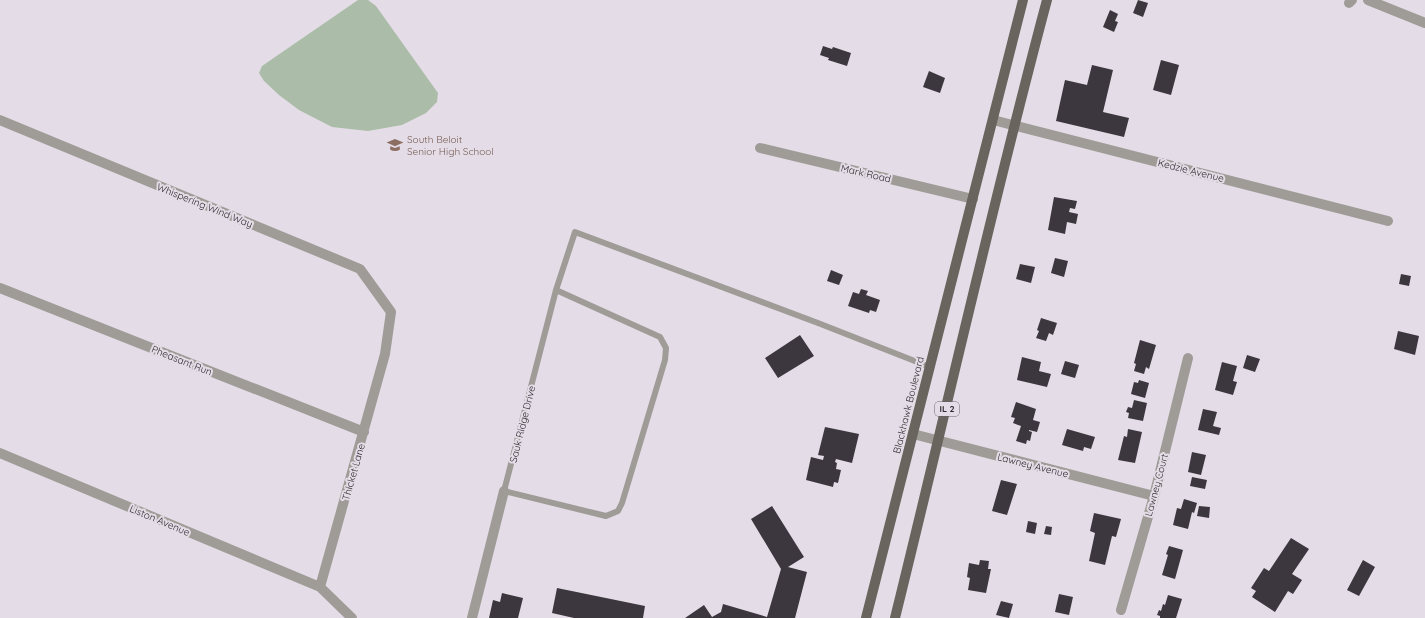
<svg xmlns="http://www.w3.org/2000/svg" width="1425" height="618" font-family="Quicksand,sans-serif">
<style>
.green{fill:#abbda8}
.building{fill:#3c373f}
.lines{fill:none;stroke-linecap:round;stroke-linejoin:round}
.service{stroke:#9f9c98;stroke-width:6}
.minor{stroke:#9f9c98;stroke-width:10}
.primary{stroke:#69645d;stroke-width:10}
.labels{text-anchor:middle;stroke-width:4;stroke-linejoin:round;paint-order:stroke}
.shield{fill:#e4dde7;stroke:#646066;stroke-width:1}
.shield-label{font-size:9px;font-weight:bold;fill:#2d2a2e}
.education-label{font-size:10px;fill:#785e54;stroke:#e4dde7;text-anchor:start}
.street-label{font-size:10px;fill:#2d2a2e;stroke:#e4dde7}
</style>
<rect width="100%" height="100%" fill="#e4dde7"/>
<path class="green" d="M358 0H368L376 6 438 93 437 102 426 113 402 125 368 131 332 127 299 110 279 95 264 81 259 73 262 66Z"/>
<path class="building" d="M1138 0 1148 3 1143 17 1133 13Z
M1110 10 1118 14 1115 21 1118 22 1114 32 1103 27Z
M823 46 832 49 833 47 851 53 847 66 828 60 829 58 820 55Z
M1161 60 1179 65 1171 95 1153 90Z
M1092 65 1113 70 1103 112 1129 118 1124 137 1056 121 1065 80 1087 85Z
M929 71 945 78 940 93 923 87Z
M1054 197 1077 201 1075 209 1070 208 1069 212 1078 214 1076 224 1067 222 1065 234 1048 230Z
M1055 258 1068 261 1064 277 1051 273Z
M1020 264 1035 267 1031 283 1016 279Z
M831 270 843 275 839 285 827 281Z
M1401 274 1411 276 1409 286 1399 284Z
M861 289 868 291 866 295 880 300 876 312 870 310 869 313 848 306 853 292 859 294Z
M1041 318 1057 323 1053 335 1049 333 1046 341 1036 338 1039 331 1037 330Z
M1398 331 1419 336 1415 355 1394 349Z
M800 335 814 356 778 378 765 358Z
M1140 340 1156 345 1149 369 1146 367 1144 374 1134 371 1136 364 1134 363Z
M1247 355 1260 359 1255 372 1243 368Z
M1022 357 1041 362 1039 371 1051 374 1047 387 1017 380Z
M1065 361 1079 365 1075 378 1061 374Z
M1222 362 1237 366 1233 381 1237 382 1233 395 1215 390Z
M1139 380 1149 383 1145 398 1131 394 1134 382 1138 383Z
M1134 400 1147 403 1143 421 1128 418 1129 413 1126 412 1128 407 1132 408Z
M1016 402 1036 409 1033 420 1040 422 1037 432 1029 430V431L1032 432 1030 441 1027 440 1026 444 1016 441 1021 426 1013 423 1015 418 1011 417Z
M1203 409 1217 412 1213 426 1221 428 1219 435 1198 430Z
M825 427 859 434 852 463 836 459 835 462 837 463 836 469 841 470 838 483 834 482 833 487 806 480 811 457 823 460 824 456 818 455Z
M1067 429 1095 437 1091 449 1084 447 1083 451 1062 445Z
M1128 429 1142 432 1135 463 1118 460 1124 436 1127 437Z
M1192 452 1206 455 1201 475 1188 472Z
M1192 477 1207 480 1205 489 1190 486Z
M1001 480 1017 484 1007 515 992 511Z
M1184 499 1197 503 1194 513 1192 512 1188 529 1173 525 1177 508 1181 509Z
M772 506 804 557 788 567 807 572 795 618H685L704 605 712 617 721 612 723 604 767 617 781 569 751 519Z
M1199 506 1210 507 1209 518 1197 516Z
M1094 513 1121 519 1116 537 1112 536 1105 565 1089 561 1095 533 1090 531Z
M1028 521 1037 523 1035 534 1026 532Z
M1046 526 1052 527 1051 535 1044 534Z
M1291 538 1309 549 1292 574 1302 580 1293 594 1288 591 1275 612 1252 597 1256 591 1251 588 1264 568 1269 571Z
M1169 546 1183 550 1175 579 1162 575 1168 555 1166 554Z
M980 560 989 561 988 569H991L986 593 968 590 970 578 967 577 969 563 979 565Z
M1363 560 1375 567 1359 596 1347 590Z
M557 588 645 606 643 618H574L552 613Z
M502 593 523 598 518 618H489L493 600 500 602Z
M1059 594 1073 597 1069 615 1055 612Z
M1168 595 1182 599 1176 618H1160V616L1157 615 1159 610 1161 611 1163 604 1165 605Z
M1001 601 1013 604 1009 618 996 615Z"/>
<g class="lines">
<path class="service" d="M556 290 660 337 666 348 665 360 622 503 618 511 606 516 504 491 556 290 575 232 818 323 930 367"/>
<path class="minor" d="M1368 0 1425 23
M1349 3 1352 0
M0 120 360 269 391 312 385 354 320 587 352 618
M993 120 1388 221
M760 148 973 199
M0 288 364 432
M913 434 1154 496
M0 453 320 587
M1121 610 1154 496 1188 358
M472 618 504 491"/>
<path class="primary" d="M866 618 1023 0
M895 618C946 412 992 205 1047 0"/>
</g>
<defs>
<g id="school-bare" transform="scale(1.2)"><path d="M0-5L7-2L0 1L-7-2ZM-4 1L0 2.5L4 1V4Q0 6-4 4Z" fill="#8d6e63" stroke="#e4dde7" stroke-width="2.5" paint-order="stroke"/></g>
</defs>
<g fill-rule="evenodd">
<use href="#school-bare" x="395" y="145"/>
</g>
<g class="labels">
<rect class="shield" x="935" y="402" width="24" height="14" rx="3"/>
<g class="shield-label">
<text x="947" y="412">IL 2</text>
</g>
<g class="education-label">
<text x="407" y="143">South Beloit<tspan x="407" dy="12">Senior High School</tspan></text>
</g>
<g class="street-label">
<text transform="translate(1191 170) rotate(14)" y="4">Kedzie Avenue</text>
<text transform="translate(866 173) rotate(13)" y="4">Mark Road</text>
<text transform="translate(205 205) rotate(22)" y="4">Whispering Wind Way</text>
<text transform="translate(182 360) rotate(22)" y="4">Pheasant Run</text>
<text transform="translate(908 405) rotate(-76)" y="4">Blackhawk Boulevard</text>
<text transform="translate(522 424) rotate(-76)" y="4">Sauk Ridge Drive</text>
<text transform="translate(1033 465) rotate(14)" y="4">Lawney Avenue</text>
<text transform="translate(353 472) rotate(-74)" y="4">Thicket Lane</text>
<text transform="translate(1156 485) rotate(-75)" y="4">Lawney Court</text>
<text transform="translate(160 520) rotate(23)" y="4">Liston Avenue</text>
</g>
</g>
</svg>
